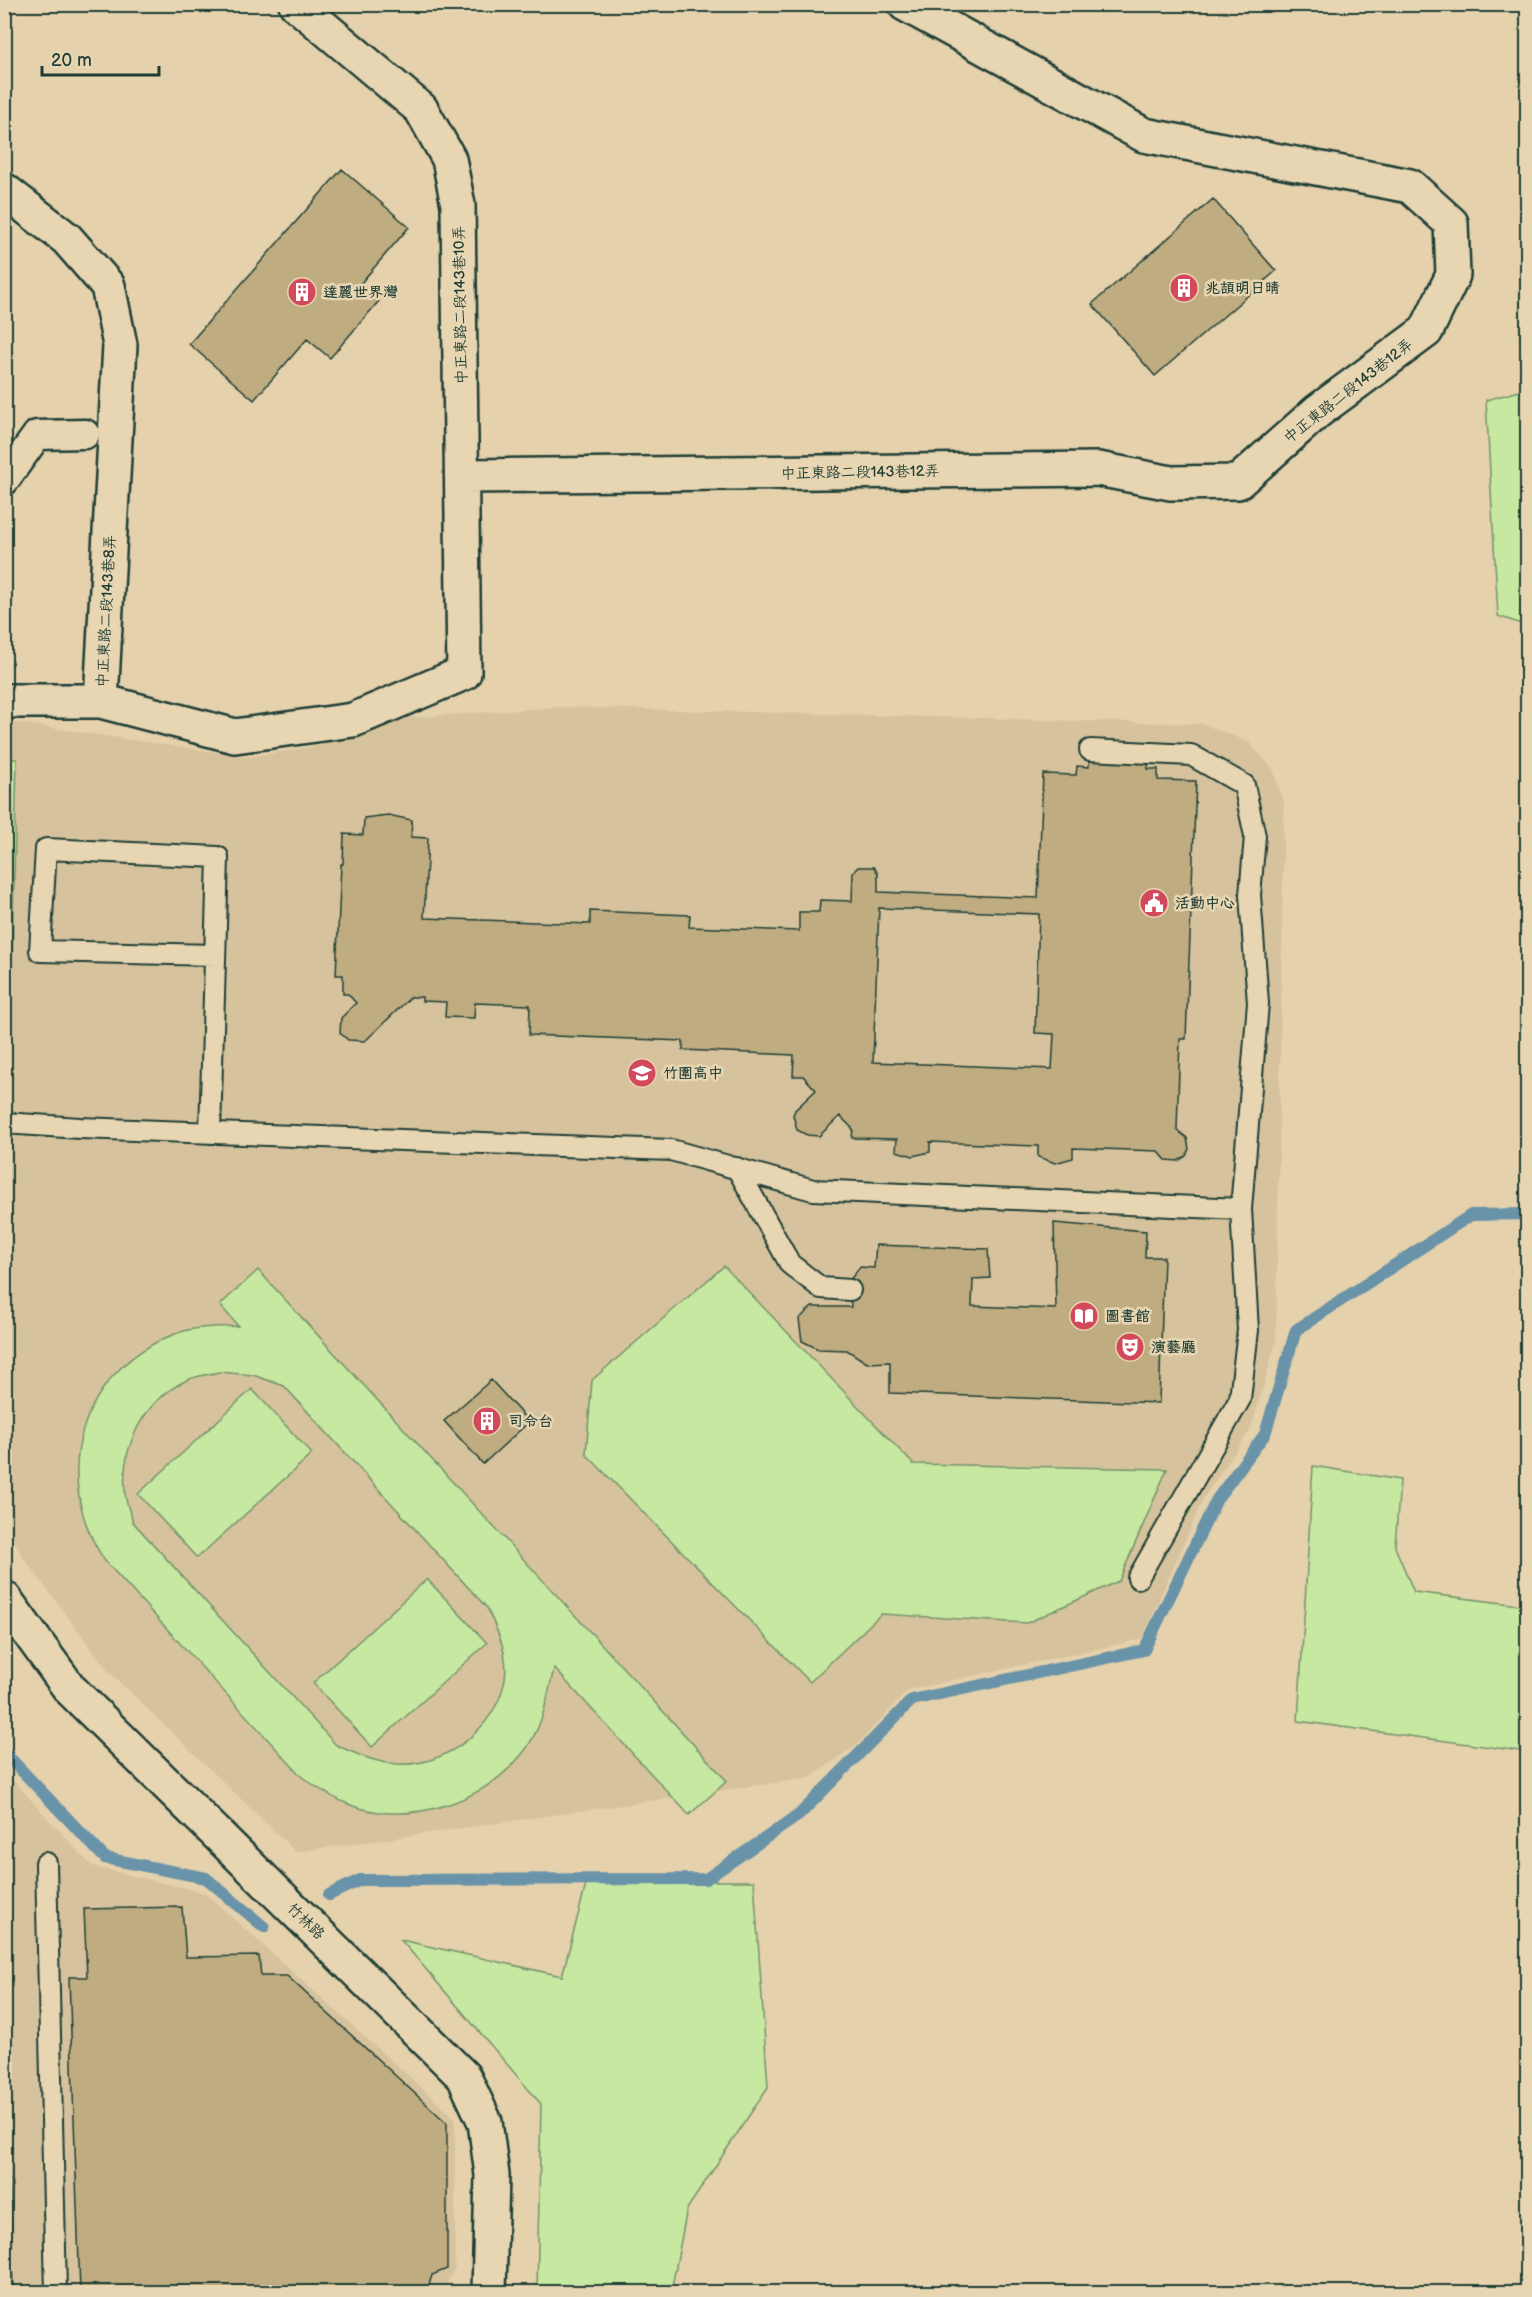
<svg xmlns="http://www.w3.org/2000/svg" width="1532" height="2297" font-family="'Balsamiq Sans','LXGW WenKai TC',sans-serif">
<style>
.built{fill:#d6c39d}
.green{fill:#c7e8a1;stroke:#73926a;stroke-width:1.5;fill-rule:evenodd}
.lines{fill:none;stroke-linecap:round;stroke-linejoin:round}
.stream{stroke:#6993a9;stroke-width:12}
.building{fill:#bfac81;stroke:#1f3d34;stroke-width:1.5;fill-rule:evenodd}
.service-casing{stroke:#1f3d34;stroke-width:24}
.pedestrian-casing{stroke:#1f3d34;stroke-width:33}
.minor-casing{stroke:#1f3d34;stroke-width:38}
.service{stroke:#e8d6b3;stroke-width:20}
.pedestrian{stroke:#e8d6b3;stroke-width:28}
.minor{stroke:#e8d6b3;stroke-width:33}
.labels{text-anchor:middle;stroke-width:5;stroke-linejoin:round;paint-order:stroke}
.poi-label{font-size:15px;font-weight:bold;fill:#1f3d34;stroke:#e8d6b3;text-anchor:start}
.street-label{font-size:15px;fill:#1f3d34;stroke:#e8d6b3}
</style>
<rect width="100%" height="100%" fill="#e5d1ac"/>
<filter id="ink" filterUnits="userSpaceOnUse"><feTurbulence type="fractalNoise" baseFrequency=".0167" numOctaves="2"/><feDisplacementMap in="SourceGraphic" scale="12" xChannelSelector="R" yChannelSelector="G"/><feConvolveMatrix kernelMatrix="1 2 1 2 8 2 1 2 1" color-interpolation-filters="sRGB"/></filter>
<g filter="url(#ink)">
<path class="built" d="M559 707 1203 724 1249 742 1273 769 1284 803 1276 1342 1251 1429 1204 1497 1142 1639 908 1690 859 1743 810 1778 296 1852 110 1673 22 1556 5 1521V721L247 757 317 746 407 718Z
M4 1776H9L92 1866 205 1893 455 2118V2268L443 2292H5Z"/>
<path class="green" d="M1527 389H1528L1527 626 1498 616 1486 400Z
M5 759H17L11 996H4Z
M724 1266 913 1464 1167 1469 1119 1581 1027 1623 881 1614 810 1682 586 1454 592 1380Z
M258 1270 727 1781 689 1815 554 1668C547 1698 543 1728 523 1753 485 1801 413 1826 353 1806 334 1799 317 1788 302 1777L105 1561C49 1478 79 1370 175 1334 195 1326 217 1327 238 1326L220 1305ZM219 1372 253 1375 284 1386 487 1608C497 1630 509 1653 505 1679 497 1727 446 1767 398 1764 376 1763 356 1754 336 1745L133 1522C130 1512 125 1501 125 1491 121 1446 143 1403 183 1382 193 1376 207 1375 219 1372Z
M252 1389 312 1454 197 1558 138 1494Z
M1313 1466 1400 1480 1395 1547 1414 1592 1527 1606V1752L1298 1721Z
M427 1579 487 1643 372 1747 313 1683Z
M587 1881H754L768 2087 687 2209 671 2292H537L541 2104 401 1940 562 1976Z"/>
<g class="lines">
<path class="stream" d="M4 1752 105 1858 206 1878 264 1927
M329 1895 360 1880 706 1879 799 1815 912 1700 1144 1650 1217 1499 1265 1434 1296 1330 1471 1215 1528 1214"/>
</g>
<path class="building" d="M342 169 409 227 360 284 379 301 330 358 307 339 254 400 189 344Z
M1213 199 1276 271 1155 376 1092 304Z
M1089 758 1148 760V769H1158V780L1196 781 1186 1039H1180L1177 1130 1187 1138 1189 1149 1186 1156 1178 1161 1166 1160 1158 1151 1073 1148V1158L1055 1163 1038 1157V1146L930 1142V1152L913 1156 896 1151 897 1139 852 1138 853 1129 840 1116 819 1136 807 1135 797 1130 793 1115 795 1110 816 1090 803 1076H793L794 1055 683 1050V1041L529 1035 530 1005 475 1003 474 1018 445 1017 446 1002 422 1001V997H411L365 1041 348 1040 340 1033 341 1018 356 1003 348 994H343V975H336L341 864H343L344 834 363 835 364 818 388 815 412 820 411 837 428 838 424 918 590 924V911L690 915 689 927 799 931V912H819L820 900 852 901 853 872 858 867H874L878 873V892L1038 898 1043 774 1076 775 1077 766 1089 767ZM879 908 1039 914 1035 1033 1054 1034 1052 1069 873 1062Z
M1054 1223 1146 1231 1145 1257H1164L1159 1403 890 1393V1362L867 1363 847 1350 818 1349 802 1341 799 1319 812 1307H851L849 1281 860 1267 874 1268 876 1245 988 1249 990 1278 973 1279 972 1306 1056 1309Z
M491 1380 529 1422 483 1464 444 1421Z
M182 1907 186 1957 259 1956 261 1976H287L447 2123V2269L432 2275 427 2292H80L69 1977H87L84 1909Z
M4 2030 13 2292H4Z"/>
<g class="lines">
<g class="service-casing">
<path id="service" d="M1090 750 1191 755 1244 785 1255 836 1250 895 1258 1003 1241 1209 1248 1330 1240 1399 1138 1578
M4 1123 80 1128 671 1150 813 1190 1241 1209
M210 1133 218 857 46 849 40 951 215 955
M737 1168 790 1264 821 1288 850 1290
M46 1863 56 2292"/>
</g>
<g class="pedestrian-casing">
<path id="pedestrian" d="M4 481 37 435 85 434"/>
</g>
<g class="minor-casing">
<path id="minor" d="M4 190 67 239 108 286 120 345 101 701 235 736 353 720 464 673 458 205 449 159 421 109 296 4
M462 476 1098 469 1171 483 1238 482 1318 411 1426 331 1453 275 1451 223 1410 186 1144 135 905 4
M4 701H101
M4 1598 70 1689 464 2077 485 2122 492 2175 489 2292"/>
</g>
<use href="#service" class="service"/>
<use href="#pedestrian" class="pedestrian"/>
<use href="#minor" class="minor"/>
</g>
</g>
<defs>
<g id="building-disc" transform="scale(1.5)"><circle r="9.5" fill="#d1495b" stroke="#e8d6b3"/><path d="M-4-6H4V6H1V3H-1V6H-4ZM-2.5-4.3h1.7v1.8h-1.7ZM.8-4.3h1.7v1.8H.8ZM-2.5-1h1.7V.8h-1.7ZM.8-1h1.7V.8H.8Z" fill="#fff"/></g>
<g id="civic-disc" transform="scale(1.5)"><circle r="9.5" fill="#d1495b" stroke="#e8d6b3"/><path d="M-.6-6.5H3V-4.5H.6V-3L4-1V1h2V6H-6V1h2V-1L-.6-3ZM-1.2 2.5V6h2.4V2.5Z" fill="#fff"/></g>
<g id="school-disc" transform="scale(1.5)"><circle r="9.5" fill="#d1495b" stroke="#e8d6b3"/><path d="M0-5L7-2L0 1L-7-2ZM-4 1L0 2.5L4 1V4Q0 6-4 4Z" fill="#fff"/></g>
<g id="library-disc" transform="scale(1.5)"><circle r="9.5" fill="#d1495b" stroke="#e8d6b3"/><path d="M-6-4Q-3-5.5-.7-3.5V5Q-3 3-6 4ZM6-4Q3-5.5 .7-3.5V5Q3 3 6 4Z" fill="#fff"/></g>
<g id="theatre-disc" transform="scale(1.5)"><circle r="9.5" fill="#d1495b" stroke="#e8d6b3"/><path d="M-5-5.5Q0-4 5-5.5V0Q5 5 0 6Q-5 5-5 0ZM-3.3-2.5H-1v1.5H-3.3ZM1-2.5H3.3v1.5H1ZM-2.8 1Q0 5.5 2.8 1Z" fill="#fff"/></g>
</defs>
<g fill-rule="evenodd">
<use href="#building-disc" x="1184" y="288"/>
<use href="#building-disc" x="302" y="292"/>
<use href="#civic-disc" x="1154" y="903"/>
<use href="#school-disc" x="642" y="1073"/>
<use href="#library-disc" x="1084" y="1316"/>
<use href="#theatre-disc" x="1130" y="1347"/>
<use href="#building-disc" x="487" y="1421"/>
</g>
<g class="labels">
<g class="poi-label">
<text x="1205" y="293">兆頡明日晴</text>
<text x="323" y="297">達麗世界灣</text>
<text x="1175" y="908">活動中心</text>
<text x="663" y="1078">竹圍高中</text>
<text x="1105" y="1321">圖書館</text>
<text x="1151" y="1352">演藝廳</text>
<text x="508" y="1426">司令台</text>
</g>
<g class="street-label">
<text transform="translate(460 305) rotate(-91)" y="5">中正東路二段143巷10弄</text>
<text transform="translate(1348 391) rotate(-38)" y="5">中正東路二段143巷12弄</text>
<text transform="translate(860 472) rotate(-1)" y="5">中正東路二段143巷12弄</text>
<text transform="translate(106 611) rotate(-87)" y="5">中正東路二段143巷8弄</text>
<text transform="translate(306 1921) rotate(44)" y="5">竹林路</text>
</g>
</g>
<rect width="1532" height="2297" fill="none" stroke="#e8d6b3" stroke-width="24"/>
<rect x="12" y="12" width="1508" height="2273" fill="none" stroke="#1f3d34" stroke-width="2" filter="url(#ink)"/>
<path d="M42 66v9h117v-9" fill="none" stroke="#1f3d34" stroke-width="3"/>
<text x="51" y="66" font-size="18" fill="#1f3d34" stroke="#e8d6b3" stroke-width="4.5" paint-order="stroke">20 m</text>
</svg>
